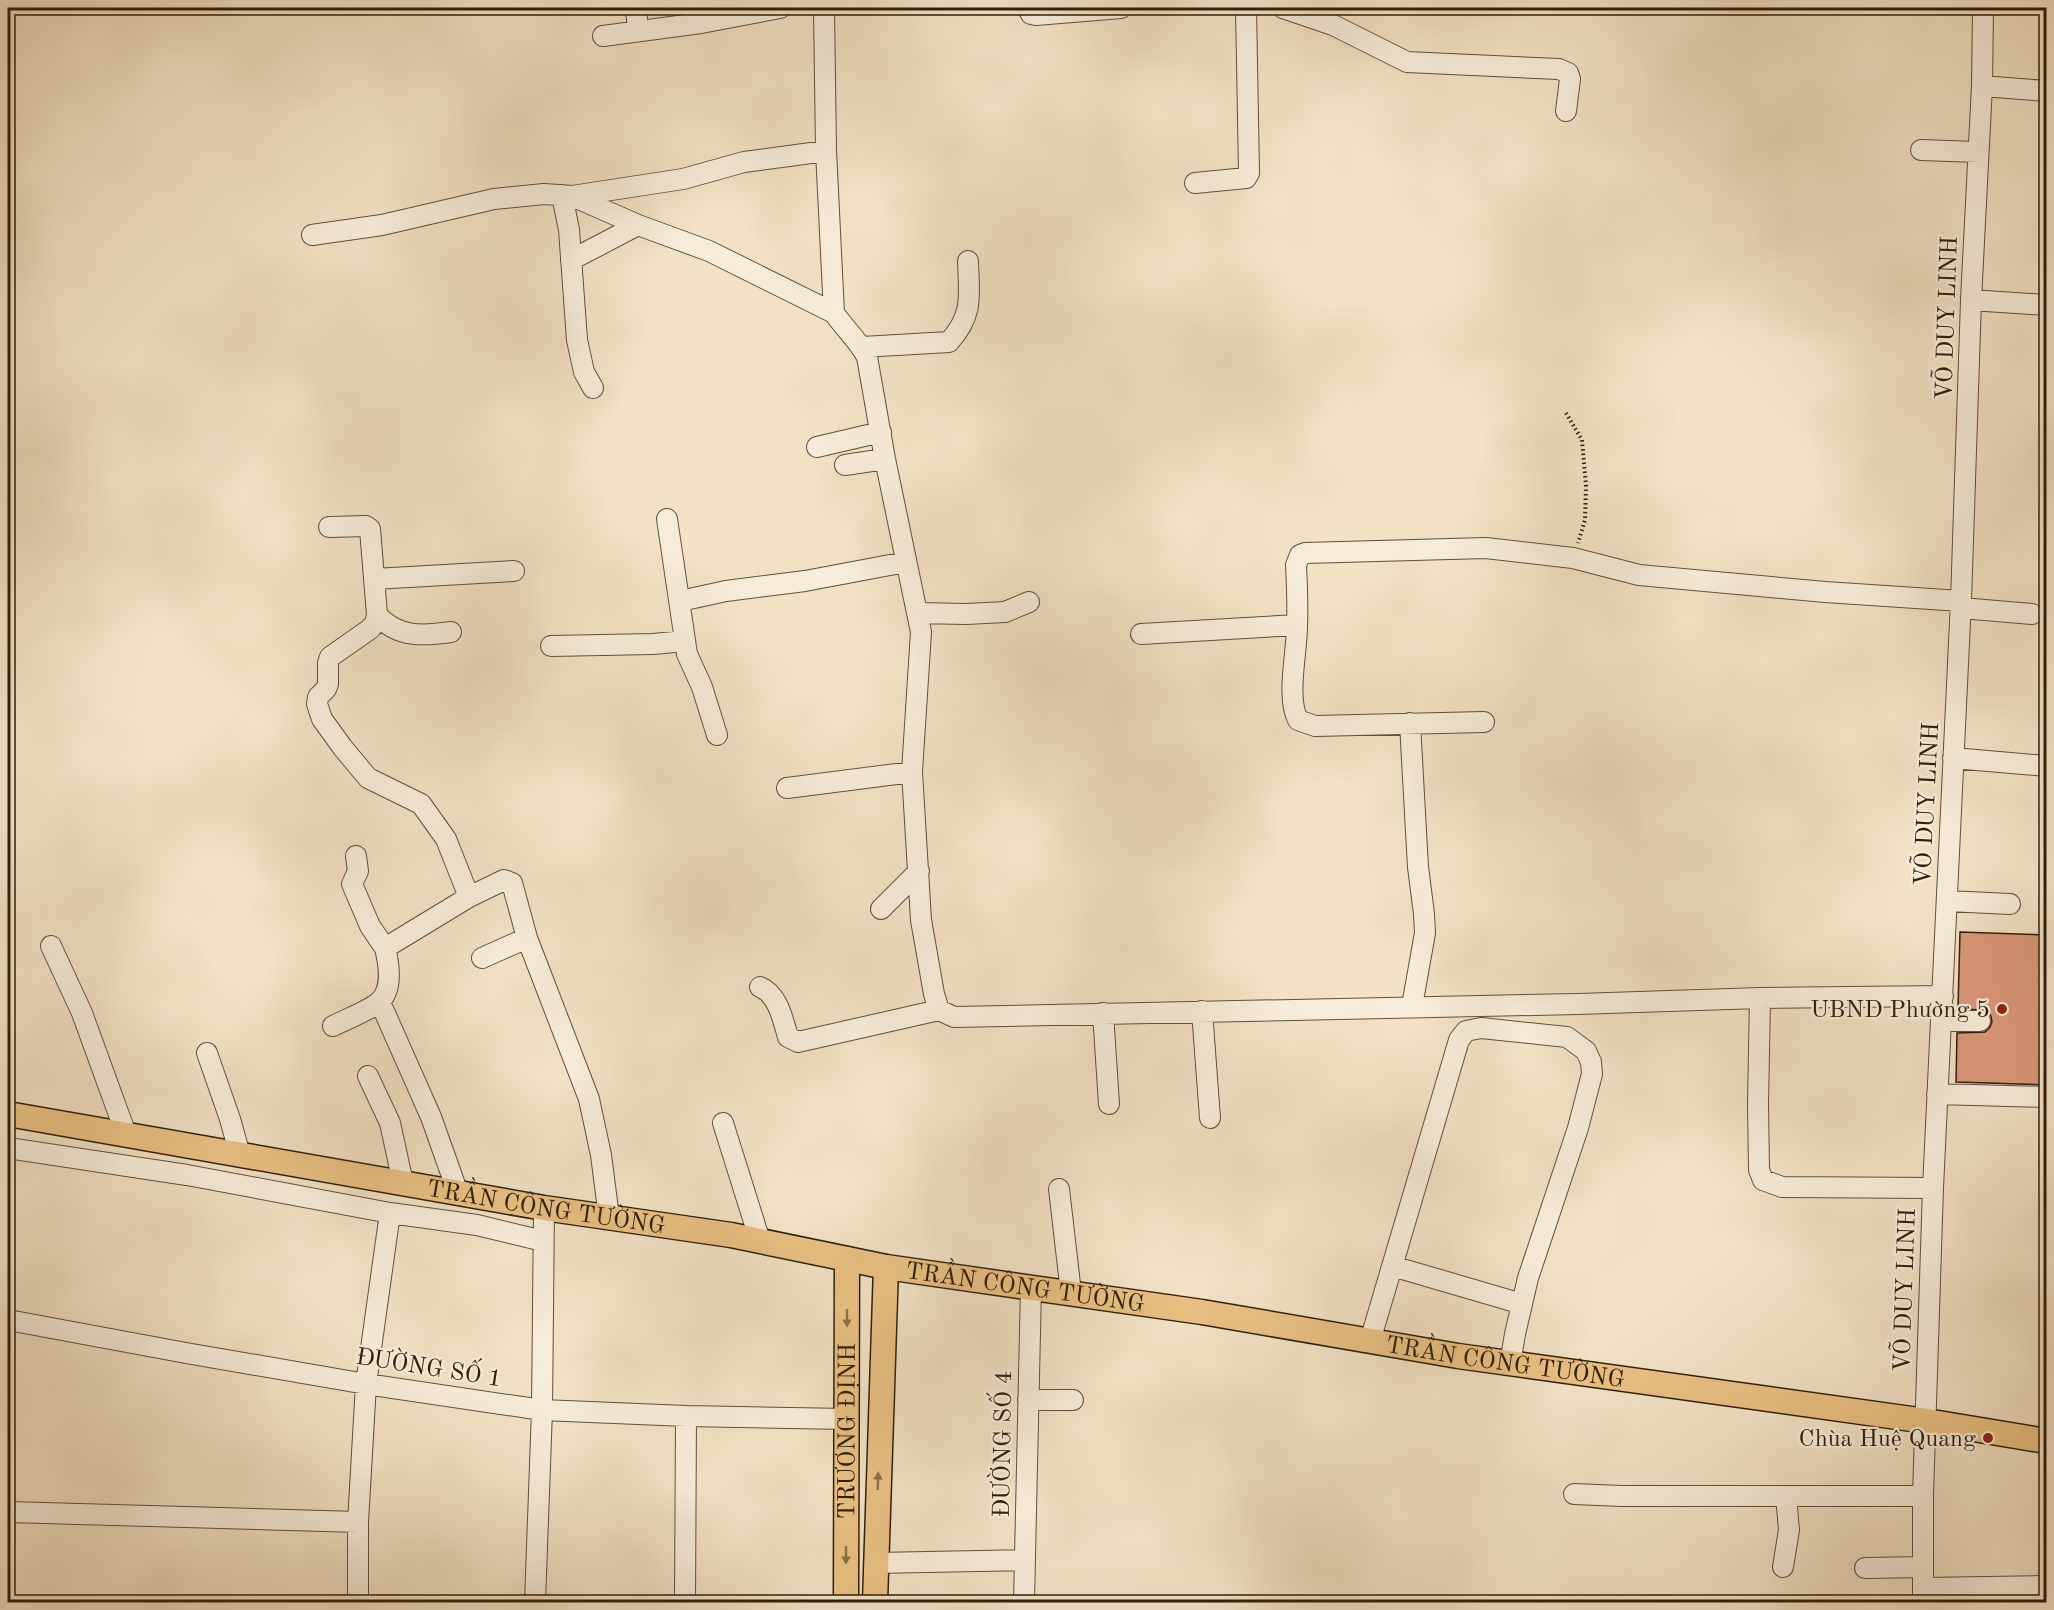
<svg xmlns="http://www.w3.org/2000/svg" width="2054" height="1610" font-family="'Old Standard TT',serif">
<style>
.building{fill:#d99779;stroke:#301e0b;stroke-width:1.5}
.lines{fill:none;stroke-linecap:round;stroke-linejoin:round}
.minor-casing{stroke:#604f3a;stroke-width:22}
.major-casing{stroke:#301e0b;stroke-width:27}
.path{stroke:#301e0b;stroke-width:4;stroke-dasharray:1.5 3;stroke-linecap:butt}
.minor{stroke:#f7ecd9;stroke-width:20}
.major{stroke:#e9c082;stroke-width:24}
.oneway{fill:#8c6f46}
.poi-dot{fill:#8f2418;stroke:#f7ecd9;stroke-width:2}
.labels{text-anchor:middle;stroke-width:4.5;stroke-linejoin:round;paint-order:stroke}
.street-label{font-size:24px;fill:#301e0b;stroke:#f7ecd9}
.poi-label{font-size:24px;fill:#301e0b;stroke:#f7ecd9;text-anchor:end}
</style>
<rect width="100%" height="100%" fill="#f2e1c5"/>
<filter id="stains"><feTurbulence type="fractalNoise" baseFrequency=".00333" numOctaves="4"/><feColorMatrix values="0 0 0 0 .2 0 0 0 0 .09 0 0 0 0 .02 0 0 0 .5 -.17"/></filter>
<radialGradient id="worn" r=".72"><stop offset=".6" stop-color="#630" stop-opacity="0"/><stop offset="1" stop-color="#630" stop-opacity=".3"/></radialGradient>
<path class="building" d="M1960 932 2046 935V1085L1956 1082 1957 1033 1985 1032 1990 1027 1992 1022 1991 1016 1985 1010 1958 1009Z"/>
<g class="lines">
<g class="minor-casing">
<path id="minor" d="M636 8 638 31
M824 8 826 151 834 313C845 329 859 341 867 357L885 459 921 632 912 772 921 920 934 994 939 1010
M1028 8 1031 14 1036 15 1121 8
M1283 8 1333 25 1407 62 1559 69 1568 73 1570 79 1566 111
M603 36 701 23 780 8
M1982 86 2046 91
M1921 150 1978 152
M1195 183 1246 178 1249 173 1246 8
M562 195 569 230 577 340 584 372 593 388
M572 196 683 179 744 162 826 151
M312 235 382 225 494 199 544 194 572 196 638 225 709 251 834 313
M571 260 638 225
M1971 300 2046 305
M862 347 949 342C974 314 969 296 968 261
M817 447 881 432
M845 465 885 459
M667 519 687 654 702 687 717 735
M329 527 366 526 370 529 377 615 375 623 370 629 330 657 328 663V684L326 689 318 697 317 704 322 719 343 748 368 778 421 804 446 839 469 897
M374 579 514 571
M680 601 726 591 805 581 906 562
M1961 608 2032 614
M917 613 966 614 1005 612 1029 602
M377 615C398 638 423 636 451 632
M1141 634 1297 625
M551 646 653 644 685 641
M1484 722 1315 726 1298 720C1286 697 1297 653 1297 626 1298 606 1297 585 1296 565L1300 555 1305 553 1486 548 1573 558 1639 575 1825 592 1961 601
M1410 723 1418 867 1424 914 1425 933 1412 1006
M1953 758 2046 766
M787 788 912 772
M356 856 358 871 352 884 370 926 385 948
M1947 901 2010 904
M881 909 919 871
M51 946 82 1013 126 1134
M482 958 527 938
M760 987C778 994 783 1020 788 1037L798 1042 939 1010 954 1017 1578 1004 1760 998 1943 996
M1760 998 1758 1105 1759 1170 1763 1180 1782 1187 1933 1188
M380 1002 431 1117 458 1193
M1202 1011 1210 1118
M1103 1013 1109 1104
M1941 1021H1980
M333 1026C345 1020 370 1010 379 1002 393 990 389 964 385 948L469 897 504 880 512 883 527 938 589 1099 601 1155 609 1217
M207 1053 230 1119 240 1155
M368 1076 390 1123 403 1183
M1937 1094 2046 1097
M723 1123 760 1241
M8 1148 187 1175 390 1213 477 1225 543 1241
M1059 1189 1071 1293
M1392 1266 1522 1304
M8 1320 186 1353 366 1384 542 1410 686 1416 847 1419
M1370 1341 1459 1040 1466 1031 1481 1028 1567 1037 1586 1051 1591 1062 1592 1074 1578 1128 1528 1278 1515 1334 1510 1364
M1028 1400H1073
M1574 1494 1622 1496H1923
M8 1512 358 1522
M875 1563 1025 1560
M1783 1567 1789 1530 1786 1496
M1865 1568 1923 1567
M1923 1588 2046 1586
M358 1602V1522L366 1384 390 1213
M535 1602 542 1410 544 1208
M685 1602 686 1416
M1024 1602 1031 1287
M1923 1602V1496L1933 1188 1961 601 1971 300 1982 86 1983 8"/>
</g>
<g class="major-casing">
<g id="major">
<path id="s1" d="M8 1114 544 1208 731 1235 886 1267 1202 1312 1458 1356 1926 1421 2046 1441"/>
<path id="s2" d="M846 1602 847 1259"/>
<path d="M875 1602 886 1267"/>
</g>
</g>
<path class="path" d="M1566 413 1582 440 1586 486 1585 520 1578 543"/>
<use href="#minor" class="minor"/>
<use href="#major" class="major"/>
</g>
<defs><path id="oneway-solid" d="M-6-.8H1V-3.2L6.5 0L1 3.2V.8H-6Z" transform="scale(1.5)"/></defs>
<g class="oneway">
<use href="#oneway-solid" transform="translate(847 1318) rotate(90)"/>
<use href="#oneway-solid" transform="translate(878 1481) rotate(-88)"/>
<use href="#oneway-solid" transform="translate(846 1555) rotate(90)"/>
</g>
<g class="poi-dot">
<circle cx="2002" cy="1009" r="6"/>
<circle cx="1988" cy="1438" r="6"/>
</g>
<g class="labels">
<g class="street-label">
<text transform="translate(1946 318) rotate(-88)" y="8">VÕ DUY LINH</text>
<text transform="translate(1926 804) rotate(-87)" y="8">VÕ DUY LINH</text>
<text dy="8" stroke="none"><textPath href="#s1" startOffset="546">TRẦN CÔNG TƯỜNG</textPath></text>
<text dy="8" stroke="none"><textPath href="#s1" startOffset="1032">TRẦN CÔNG TƯỜNG</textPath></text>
<text transform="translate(1904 1290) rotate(-88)" y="8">VÕ DUY LINH</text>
<text dy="8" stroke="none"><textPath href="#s1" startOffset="1518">TRẦN CÔNG TƯỜNG</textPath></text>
<text transform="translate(429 1367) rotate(9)" y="8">ĐƯỜNG SỐ 1</text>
<text dy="8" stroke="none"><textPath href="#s2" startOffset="171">TRƯƠNG ĐỊNH</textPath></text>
<text transform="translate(1002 1444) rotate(-89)" y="8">ĐƯỜNG SỐ 4</text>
</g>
<g class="poi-label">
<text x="1990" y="1017">UBND Phường 5</text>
<text x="1976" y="1446">Chùa Huệ Quang</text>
</g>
</g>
<rect width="2054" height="1610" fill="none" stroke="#f2e1c5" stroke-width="30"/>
<rect x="9" y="9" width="2036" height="1592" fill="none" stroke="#301e0b" stroke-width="3"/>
<rect x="15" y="15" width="2024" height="1580" fill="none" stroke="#301e0b" stroke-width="1.5"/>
<rect width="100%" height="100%" filter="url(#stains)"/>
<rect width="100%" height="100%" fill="url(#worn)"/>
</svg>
